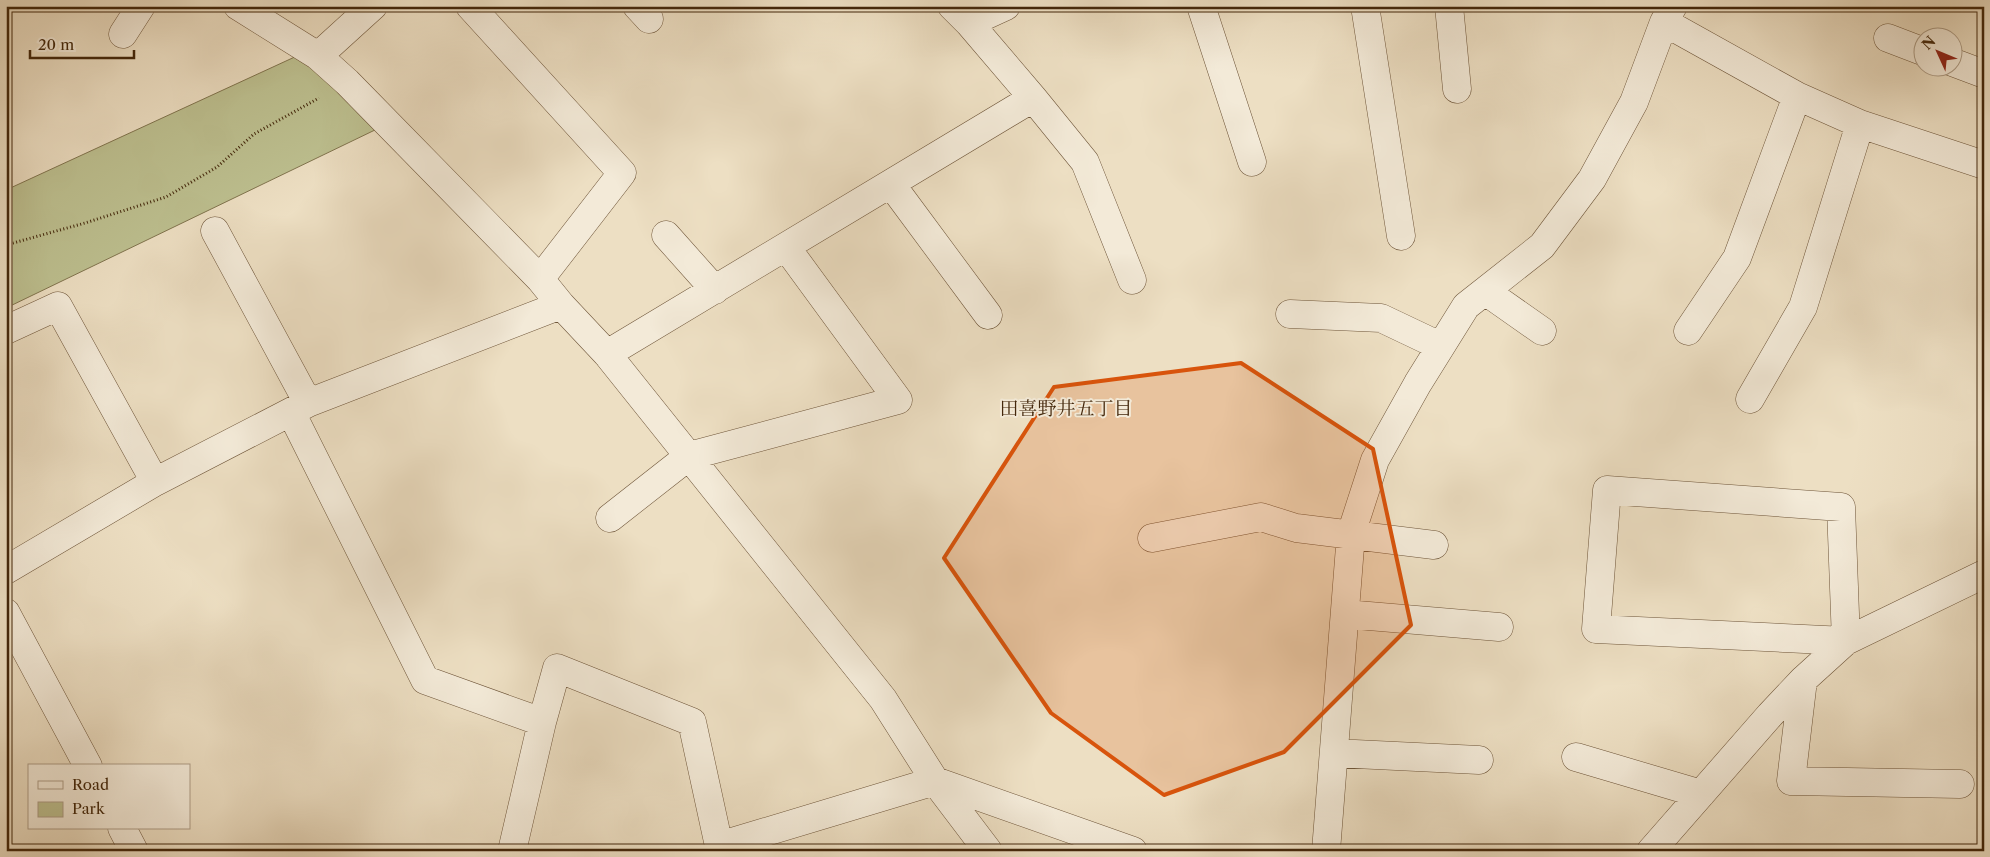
<svg xmlns="http://www.w3.org/2000/svg" width="1990" height="857" font-family="'Libre Caslon Text','Noto Serif JP',serif">
<style>
.green{fill:#bdc090;stroke:#80744e}
.lines{fill:none;stroke-linecap:round;stroke-linejoin:round}
.minor-casing{stroke:#6e5539;stroke-width:29}
.path{stroke:#43270b;stroke-width:3;stroke-dasharray:1 2.5;stroke-linecap:butt}
.minor{stroke:#f3ead8;stroke-width:28}
.marked{fill:#d8540c;fill-opacity:0.2;stroke:#d8540c;stroke-width:4;stroke-linejoin:round}
.labels{text-anchor:middle;stroke-width:4;stroke-linejoin:round;paint-order:stroke}
.neighbourhood-label{font-size:19px;fill:#43270b;stroke:#f3ead8}
</style>
<rect width="100%" height="100%" fill="#eddfc3"/>
<filter id="stains"><feTurbulence type="fractalNoise" baseFrequency=".004" numOctaves="4"/><feColorMatrix values="0 0 0 0 .2 0 0 0 0 .09 0 0 0 0 .02 0 0 0 .5 -.17"/></filter>
<radialGradient id="worn" r=".72"><stop offset=".6" stop-color="#630" stop-opacity="0"/><stop offset="1" stop-color="#630" stop-opacity=".3"/></radialGradient>
<path class="green" d="M299 55 377 129 6 308V190Z"/>
<g class="lines">
<g class="minor-casing">
<path id="minor" d="M238 6 318 56 347 82 540 279 561 305 607 354 883 699 935 781 988 851
M470 6 622 173 540 279
M637 6 649 19
M1201 6 1252 162
M1365 6 1401 236
M1449 6 1457 89
M1664 22 1797 96 1860 124 1984 165
M969 23 1006 6
M123 34 141 6
M1888 38 1922 51
M318 56 373 6
M1952 62 1984 74
M1033 98 1085 162 1132 280
M891 184 988 315
M215 231 308 403
M666 235 715 290
M1485 291 1542 331
M1290 314 1381 318 1440 346
M6 330 58 306 155 482
M1688 331 1737 258 1797 96
M607 354 1033 98 969 23 952 6
M1750 399 1803 307 1860 124
M291 412 425 680 542 722
M1607 490 1841 507 1846 641 1596 629Z
M610 518 689 456 898 400 786 247
M1152 538 1261 517 1296 528 1434 545
M6 570 155 482 308 403 561 305
M6 613 88 766
M1345 614 1499 627
M1803 680 1791 781 1960 784
M1334 753 1479 760
M1576 757 1701 794
M122 828 134 851
M512 851 542 722 557 668 692 722 719 846 935 781 1133 851
M1326 851 1351 534 1375 460 1418 383 1466 306 1542 246 1592 179 1634 102 1664 22 1673 6
M1651 851 1770 715 1803 680 1846 641 1984 574"/>
</g>
<path class="path" d="M6 245 85 223 166 197 217 167 254 134 319 98"/>
<use href="#minor" class="minor"/>
</g>
<path class="marked" d="M1241 363 1373 449 1411 625 1284 752 1164 795 1051 713 944 558 1054 387Z"/>
<g class="labels">
<g class="neighbourhood-label">
<text x="1066" y="415">田喜野井五丁目</text>
</g>
</g>
<rect width="1990" height="857" fill="none" stroke="#eddfc3" stroke-width="25"/>
<rect x="8" y="8" width="1975" height="842" fill="none" stroke="#43270b" stroke-width="2.5"/>
<rect x="12" y="12" width="1965" height="832" fill="none" stroke="#43270b"/>
<rect x="28" y="764" width="162" height="65" fill="#f3ead8" stroke="#ad9c86"/>
<rect x="38" y="781" width="25" height="8" fill="#f3ead8" stroke="#ad9c86"/>
<text x="72" y="790" font-size="15" fill="#43270b">Road</text>
<rect x="38" y="802" width="25" height="15" fill="#bdc090" stroke="#ad9c86"/>
<text x="72" y="814" font-size="15" fill="#43270b">Park</text>
<g transform="translate(1938 52) rotate(314)"><circle r="24" fill="#f3ead8" stroke="#ad9c86"/>
<path d="M0-4L9 19L0 12L-9 19Z" fill="#8f2418"/>
<text y="-8" font-size="14" font-weight="bold" text-anchor="middle" fill="#43270b">N</text>
</g>
<path d="M30 50v8h104v-8" fill="none" stroke="#43270b" stroke-width="2.5"/>
<text x="38" y="50" font-size="15" fill="#43270b" stroke="#f3ead8" stroke-width="4" paint-order="stroke">20 m</text>
<rect width="100%" height="100%" filter="url(#stains)"/>
<rect width="100%" height="100%" fill="url(#worn)"/>
</svg>
